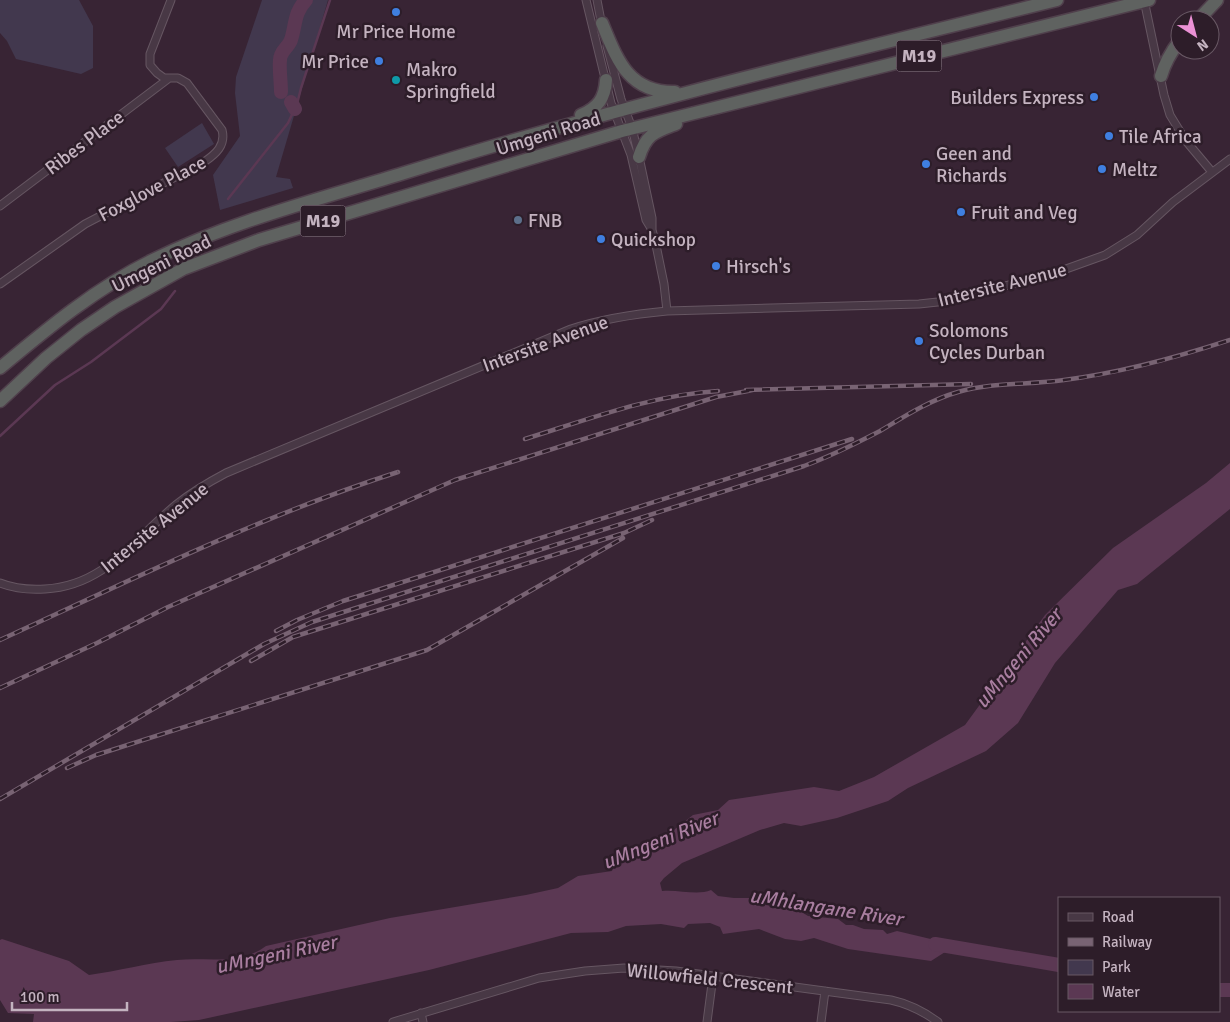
<svg xmlns="http://www.w3.org/2000/svg" width="1230" height="1022" font-family="Signika,sans-serif">
<style>
.green{fill:#42384e}
.water{fill:#5b3853}
.lines{fill:none;stroke-linecap:round;stroke-linejoin:round}
.stream{stroke:#5b3853;stroke-width:2.5}
.river{stroke:#5b3853;stroke-width:14}
.minor-casing{stroke:#665662;stroke-width:9}
.trunk-casing{stroke:#50404c;stroke-width:15}
.minor{stroke:#483845;stroke-width:7}
.trunk{stroke:#5f6260;stroke-width:12}
.rail-casing{stroke:#786373;stroke-width:4.5}
.rail{stroke:#2d1d29;stroke-width:2.5;stroke-dasharray:8;stroke-linecap:butt}
.shop-dot{fill:#3f7fe0;stroke:#2d1d29;stroke-width:2}
.culture-dot{fill:#0f9aa8;stroke:#2d1d29;stroke-width:2}
.service-dot{fill:#5c6f8a;stroke:#2d1d29;stroke-width:2}
.labels{text-anchor:middle;stroke-width:5;stroke-linejoin:round;paint-order:stroke}
.shield{fill:#2d1d29;stroke:#978693;stroke-width:1}
.shield-label{font-size:18px;font-weight:bold;fill:#c4b3c0}
.poi-label{font-size:19px;fill:#c4b3c0;stroke:#2d1d29;text-anchor:start}
.street-label{font-size:19px;fill:#c4b3c0;stroke:#2d1d29}
.water-label{font-size:20px;font-style:italic;fill:#a97ea0;stroke:#2d1d29}
</style>
<rect width="100%" height="100%" fill="#382434"/>
<path class="green" d="M0 0H79L93 26V68L81 74 16 59 7 41 0 33Z
M262 0H328L276 177 290 179 293 188 220 210 213 175 240 136 235 93 236 77Z
M202 123 214 144 178 167 165 148Z"/>
<path class="water" d="M1230 463V509L1137 584 1118 590 1055 663 1018 723 986 751 908 788 888 801 837 818 801 826 784 823 760 830 682 863 664 878 660 883 662 891C678 889 697 896 711 890L718 896 734 898H752L758 903 800 911 808 916 838 919 846 925H853L864 929 883 930 887 934 897 931 956 945 931 961 848 949 814 938 801 941 785 939 759 929 723 934 720 927 710 923 688 924 684 928 661 924 626 926 608 932 571 933 429 970 199 1020 171 1022H33L34 1014 8 1013 0 1000V940L2 939 69 961 89 975C118 971 147 963 177 960 208 957 239 966 266 946L390 918 526 895 558 888 578 876 612 871 615 861 656 837 670 833 693 815 718 810 729 800 814 787 839 791 874 777 965 725 1045 615 1113 548 1206 483Z"/>
<g class="lines">
<path class="stream" d="M228 199 288 123 297 104 301 88 330 0
M0 436 55 385 91 362 161 309 175 291"/>
<path class="river" d="M281 92C281 81 279 70 280 60 280 51 288 48 291 40 296 24 294 13 306 0
M291 102 295 109
M935 944 1059 965
M1219 990H1230"/>
<g class="minor-casing">
<path id="minor" d="M586 0 611 103 631 155 646 220 652 230 656 245 664 284 667 311
M597 0 602 26
M1144 0 1164 95 1170 115 1186 141 1212 172
M607 46 621 99 632 128 639 157 652 218V229
M0 206 168 79
M0 284 85 224 204 162C216 154 226 145 222 130L187 83 178 78H164L157 73 150 65V54L171 0
M0 583C15 589 29 590 45 589 105 586 134 539 177 504 192 492 209 482 226 473L571 329C602 319 634 314 667 311L919 304 947 301 987 291 1066 269 1105 255 1137 235 1173 202 1230 159
M421 1013 423 1022
M393 1022 539 978 585 971 624 968 676 971 891 1000C909 1004 923 1011 938 1022
M707 1022 713 976
M821 1022 825 991"/>
</g>
<g class="trunk-casing">
<path id="trunk" d="M1198 20 1217 0
M602 23C617 59 628 93 675 92
M1161 76C1165 62 1171 52 1180 40
M581 115C598 108 605 98 606 80
M639 157C646 134 655 132 676 124
M0 368C48 328 96 288 153 260 232 221 320 199 404 173 619 106 839 54 1057 0
M0 401 46 358 81 330 115 307 183 269 259 240 622 131 1149 0"/>
</g>
<use href="#minor" class="minor"/>
<use href="#trunk" class="trunk"/>
<g class="rail-casing">
<path id="rail" d="M746 390 971 384
M525 439C589 419 652 395 718 391
M276 631 297 620 343 601 852 439
M0 640C131 580 261 516 398 472
M251 661 293 637 624 533 652 520
M0 688 97 643 168 607 455 480 716 397 753 390
M67 768 96 755 427 650 623 538
M0 799 264 644 312 622 804 466C831 456 855 444 880 431 905 416 930 400 958 392 993 382 1028 385 1064 380 1121 373 1175 358 1230 340"/>
</g>
<use href="#rail" class="rail"/>
</g>
<g class="shop-dot">
<circle cx="396" cy="12" r="5"/>
<circle cx="379" cy="61" r="5"/>
<circle cx="1094" cy="97" r="5"/>
<circle cx="1109" cy="136" r="5"/>
<circle cx="926" cy="164" r="5"/>
<circle cx="1102" cy="169" r="5"/>
<circle cx="961" cy="212" r="5"/>
<circle cx="601" cy="239" r="5"/>
<circle cx="716" cy="266" r="5"/>
<circle cx="919" cy="341" r="5"/>
</g>
<circle class="culture-dot" cx="396" cy="80" r="5"/>
<circle class="service-dot" cx="518" cy="220" r="5"/>
<g class="labels">
<g class="shield">
<rect x="896.5" y="40.5" width="45" height="31" rx="4"/>
<rect x="300.5" y="205.5" width="45" height="31" rx="4"/>
</g>
<g class="shield-label">
<text x="919" y="62">M19</text>
<text x="323" y="227">M19</text>
</g>
<g class="poi-label">
<text x="396" y="38" text-anchor="middle">Mr Price Home</text>
<text x="369" y="68" text-anchor="end">Mr Price</text>
<text x="406" y="76">Makro<tspan x="406" dy="22">Springfield</tspan></text>
<text x="1084" y="104" text-anchor="end">Builders Express</text>
<text x="1119" y="143">Tile Africa</text>
<text x="936" y="160">Geen and<tspan x="936" dy="22">Richards</tspan></text>
<text x="1112" y="176">Meltz</text>
<text x="971" y="219">Fruit and Veg</text>
<text x="528" y="227">FNB</text>
<text x="611" y="246">Quickshop</text>
<text x="726" y="273">Hirsch's</text>
<text x="929" y="337">Solomons<tspan x="929" dy="22">Cycles Durban</tspan></text>
</g>
<g class="street-label">
<text transform="translate(548 133) rotate(-17)" y="7">Umgeni Road</text>
<text transform="translate(84 142) rotate(-37)" y="7">Ribes Place</text>
<text transform="translate(152 188) rotate(-28)" y="7">Foxglove Place</text>
<text transform="translate(161 263) rotate(-26)" y="7">Umgeni Road</text>
<text transform="translate(1002 284) rotate(-14)" y="7">Intersite Avenue</text>
<text transform="translate(545 343) rotate(-20)" y="7">Intersite Avenue</text>
<text transform="translate(154 527) rotate(-39)" y="7">Intersite Avenue</text>
<text transform="translate(710 978) rotate(6)" y="7">Willowfield Crescent</text>
</g>
<g class="water-label">
<text transform="translate(1018 658) rotate(-50)" y="7">uMngeni River</text>
<text transform="translate(660 840) rotate(-22)" y="7">uMngeni River</text>
<text transform="translate(826 907) rotate(9)" y="7">uMhlangane River</text>
<text transform="translate(276 954) rotate(-12)" y="7">uMngeni River</text>
</g>
</g>
<rect x="1058" y="897" width="162" height="115" fill="#2d1d29" stroke="#695965"/>
<rect x="1068" y="913" width="25" height="8" fill="#483845" stroke="#695965"/>
<text x="1102" y="922" font-size="15" fill="#c4b3c0">Road</text>
<rect x="1068" y="938" width="25" height="8" fill="#786373" stroke="#695965"/>
<text x="1102" y="947" font-size="15" fill="#c4b3c0">Railway</text>
<rect x="1068" y="960" width="25" height="15" fill="#42384e" stroke="#695965"/>
<text x="1102" y="972" font-size="15" fill="#c4b3c0">Park</text>
<rect x="1068" y="984" width="25" height="15" fill="#5b3853" stroke="#695965"/>
<text x="1102" y="997" font-size="15" fill="#c4b3c0">Water</text>
<g transform="translate(1195 35) rotate(144)"><circle r="24" fill="#2d1d29" stroke="#695965"/>
<path d="M0-4L9 19L0 12L-9 19Z" fill="#eb91d5"/>
<text y="-8" font-size="14" font-weight="bold" text-anchor="middle" fill="#c4b3c0">N</text>
</g>
<path d="M12 1002v8h115v-8" fill="none" stroke="#c4b3c0" stroke-width="2.5"/>
<text x="20" y="1002" font-size="15" fill="#c4b3c0" stroke="#2d1d29" stroke-width="4" paint-order="stroke">100 m</text>
</svg>
